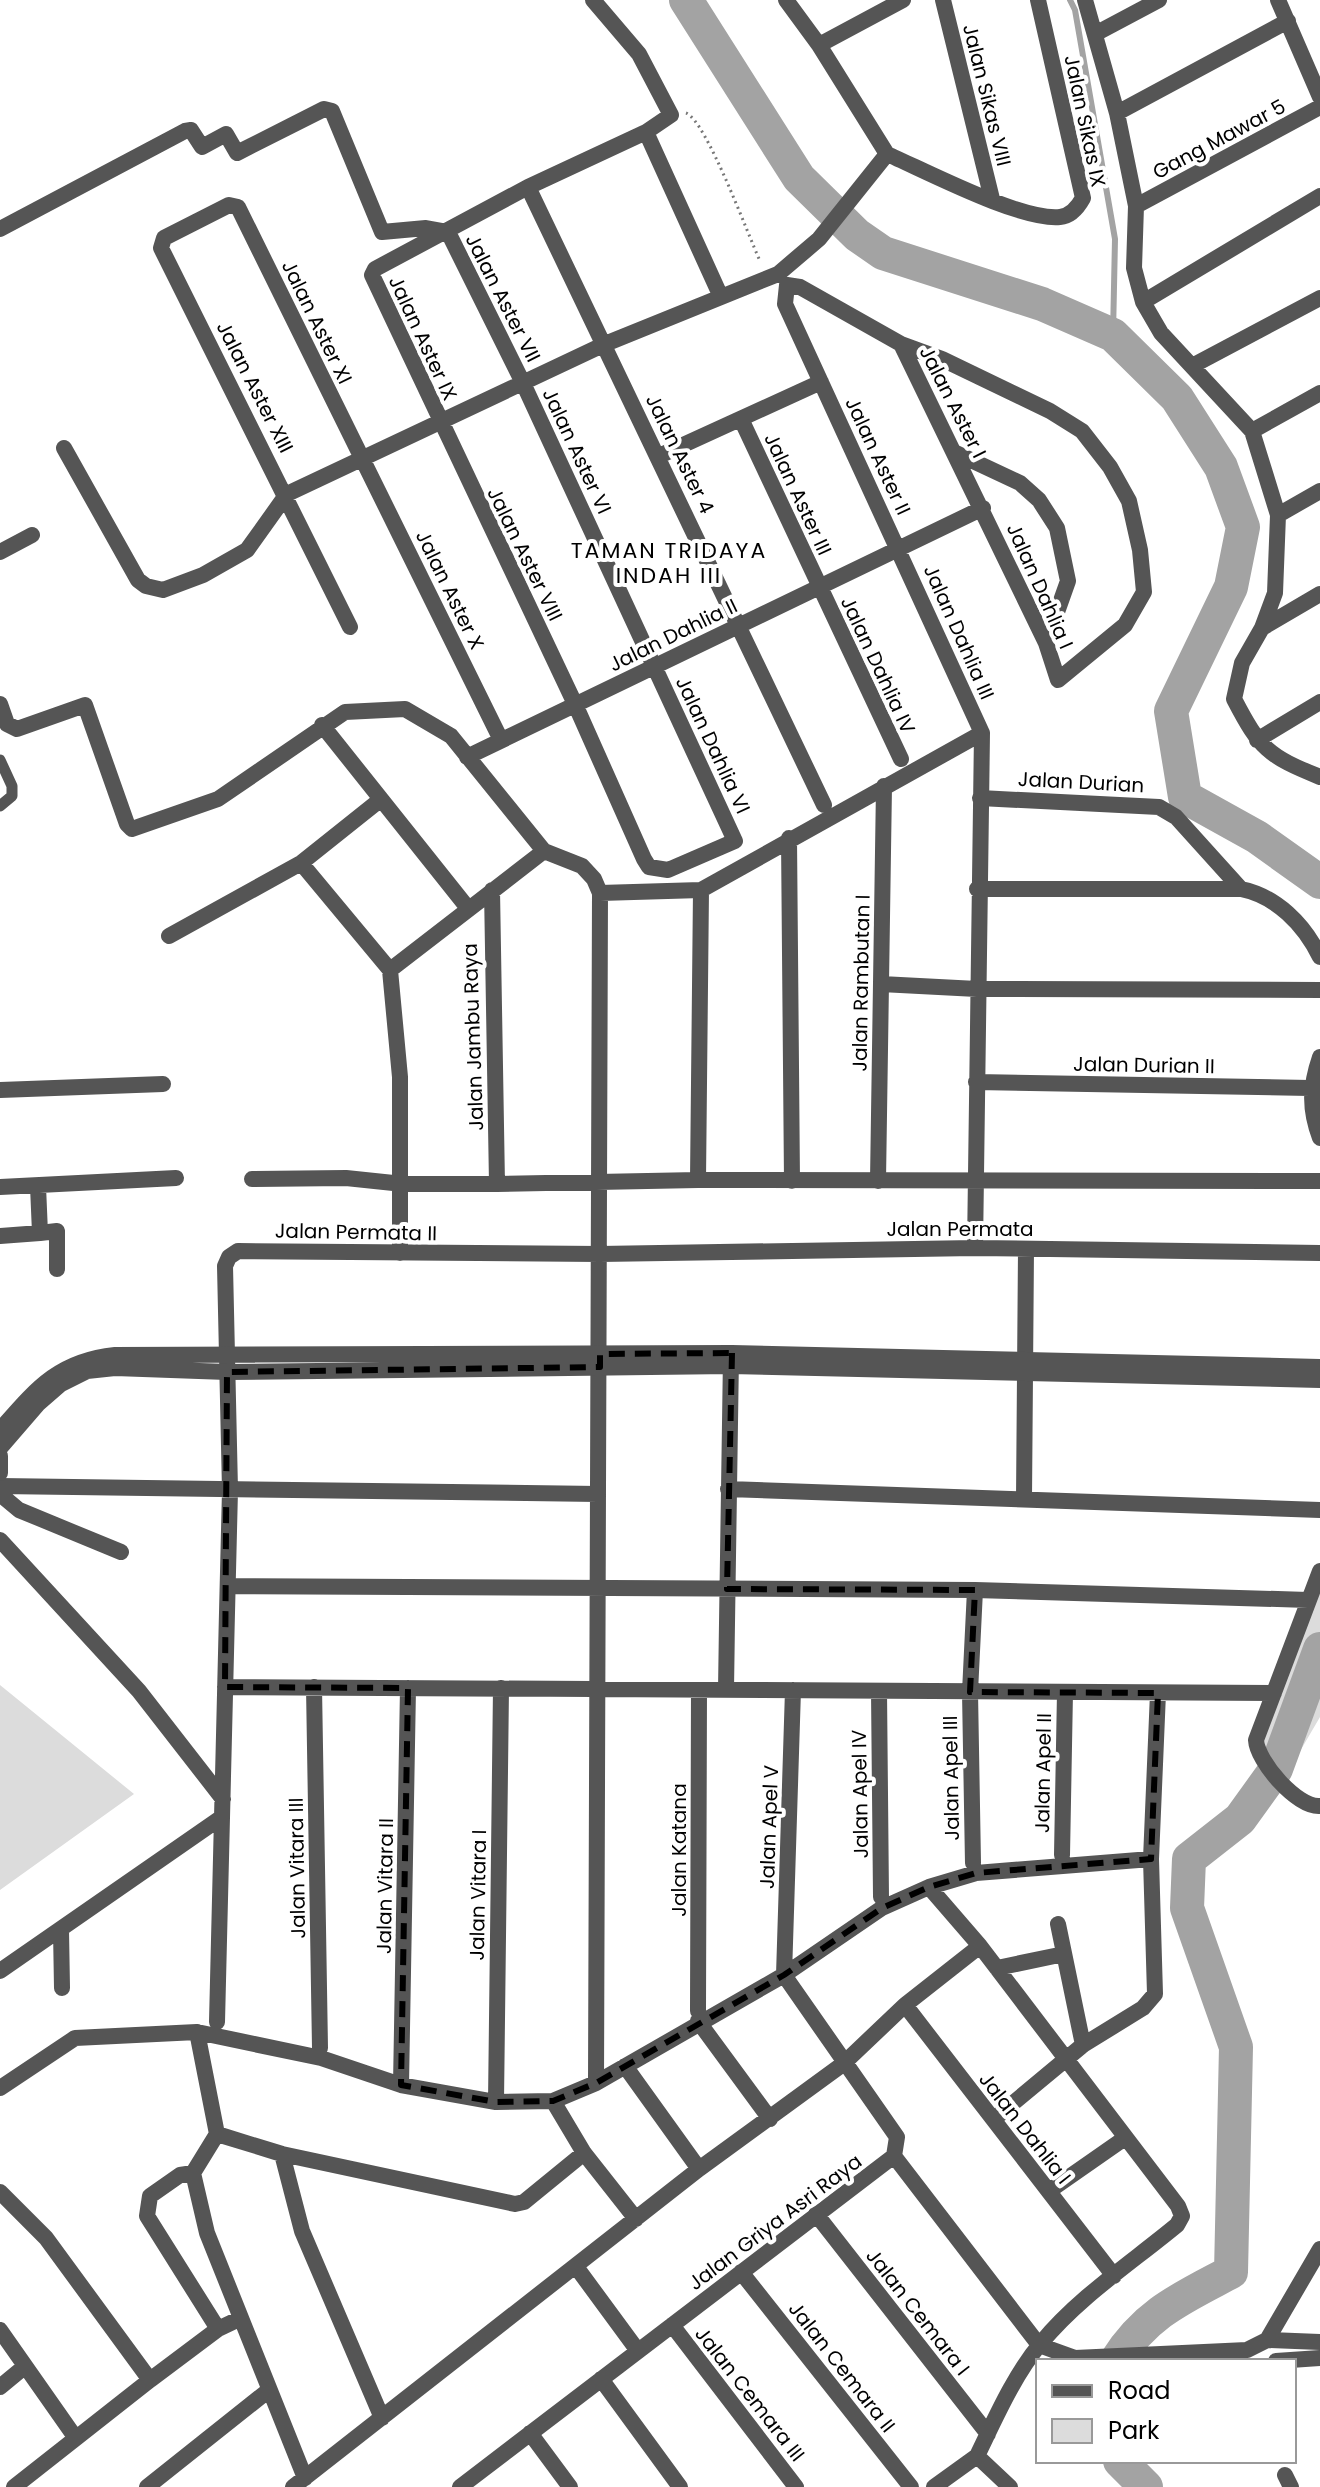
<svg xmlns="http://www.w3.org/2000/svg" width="1320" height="2487" font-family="Poppins,sans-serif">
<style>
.green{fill:#dcdcdc}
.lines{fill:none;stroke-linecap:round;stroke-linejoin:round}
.stream{stroke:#a3a3a3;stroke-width:6}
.river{stroke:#a3a3a3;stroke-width:34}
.path{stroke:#777;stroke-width:3;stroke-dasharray:2 4;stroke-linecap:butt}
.service{stroke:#555;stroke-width:11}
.minor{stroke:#555;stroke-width:16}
.tertiary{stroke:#555;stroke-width:16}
.marked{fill:none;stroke:#000;stroke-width:6;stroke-dasharray:16 10;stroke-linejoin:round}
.labels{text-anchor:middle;stroke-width:8;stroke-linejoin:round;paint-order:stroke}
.street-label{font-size:20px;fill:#000;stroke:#fff}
.neighbourhood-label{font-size:22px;letter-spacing:2px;fill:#000;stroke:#fff}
</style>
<rect width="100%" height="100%" fill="#fff"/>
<path class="green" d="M1320 1571V1717L1282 1782 1256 1740Z
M0 1685 134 1794 0 1890Z"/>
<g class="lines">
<path class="stream" d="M1070 0 1075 10 1115 239 1113 335"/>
<path class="river" d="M686 0 799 178 857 235 883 253 1042 304 1113 335 1177 398 1221 467 1243 527 1231 587 1171 711 1185 797 1257 837 1320 882
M1116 2361C1146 2313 1182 2298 1231 2272L1236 2047 1187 1908 1189 1859 1240 1819 1276 1769 1320 1649
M1120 2461 1146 2487"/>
<path class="path" d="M686 113C706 120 748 235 760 261"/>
<path class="service" d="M0 760 12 786V796L0 806"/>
<path class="minor" d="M786 0 819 45 887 154
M943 0 992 199
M1085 0 1117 113 1136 206 1134 268 1143 302 1161 333 1252 431 1278 515 1275 593 1262 628 1242 663 1234 699C1260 749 1268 756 1320 777
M1278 0 1320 97
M1095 34 1159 0
M819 45 903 0
M1117 113 1288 21
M646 132 721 297
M528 187 646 132 671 115 639 54 593 0
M1136 206 1320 107
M0 229 185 131 191 130 202 147 226 134 237 153 324 109 332 111 382 232 426 228 448 232 523 383 735 841 668 870 649 867 644 859 575 704 372 275 375 269 528 187 824 805
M787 285 785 304 982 733 975 1248
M787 285 800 287 901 344 1046 643 1058 680 1125 625 1144 592 1140 550 1129 501 1110 467 1082 431 1050 411 942 359 901 344
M1143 302 1320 196
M1192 366 1320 298
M741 419 901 759
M1252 431 1320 393
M64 448 138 580 146 586 163 590 203 575 247 550 287 494 605 344 778 274 819 239 887 154C926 171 1021 221 1060 217 1071 216 1078 207 1083 198L1038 0
M956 453 1020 483 1039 500 1057 528 1068 581 1046 643
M659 456 821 382
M1278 515 1320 491
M0 552 32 535
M350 627 161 248 164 238 229 205 238 207 501 740
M1262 628 1320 594
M0 704 7 724 17 729 85 705 127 824 132 829 218 799 345 712 405 709 451 736 544 851 582 866 594 879 600 893 701 890 982 733
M322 725 467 907
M1257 740 1320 702
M467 757 983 508
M980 798 1159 807 1176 817 1241 889
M789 838 792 1181
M301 863 390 970
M977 889H1241C1276 896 1304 924 1320 957
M492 890 497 1184
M169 936 301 863 380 800
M881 984 977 989 1320 990
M1320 1057C1310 1086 1309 1109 1320 1138
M976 1082 1310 1088
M0 1090 163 1084
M252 1179 346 1178 403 1184H497L698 1180 1320 1181
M698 1180 701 890
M878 1181 884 786
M0 1187 176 1178
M40 1233 57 1231V1269
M0 1236 40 1233 38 1186
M400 1253V1077L390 970 544 851
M0 1486 598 1494
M728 1489 1320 1510
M0 1494 19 1510 121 1552
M1024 1499 1026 1249
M0 1540 139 1691 223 1799
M1320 1571 1256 1740C1257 1761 1297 1808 1320 1806
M228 1586 975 1590
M225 1687 1274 1693
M314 1687 320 2048
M726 1690 731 1356
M793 1690 784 1975 897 2137 894 2156
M879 1691 881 1897
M1062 1855 1065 1692
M973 1863 970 1692 975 1590 1308 1600
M929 1887 980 1946 1178 2206 1182 2216 1177 2225C1131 2263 1079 2297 1041 2343 1014 2375 995 2419 977 2456L1010 2487
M1058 1924 1083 2045
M61 1930 62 1988
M997 1968 1064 1954
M0 1971 222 1817
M905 2005 1114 2276
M698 2011 699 1690
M698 2021 770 2119
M217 2022 230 1490 225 1266 229 1257 238 1251 600 1254 975 1248 1320 1253
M197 2032 217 2134 193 2173 207 2233 305 2478
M625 2066 699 2169
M596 2083 600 893
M401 2085 408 1688
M0 2088 75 2038 197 2032 321 2058 401 2085 496 2102 553 2101 596 2083 784 1975 882 1908 929 1887 976 1873 1151 1859
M553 2101 584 2153 636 2219
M496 2102 501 1688
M994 2119 1083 2045 1143 2008 1155 1994 1151 1859 1158 1693
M217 2134 282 2154 515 2204 524 2202 584 2153
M282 2154 302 2231 382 2418
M193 2173 180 2175 150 2196 147 2216 218 2329
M1049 2191 1125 2138
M0 2192 46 2238 150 2380
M816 2214 988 2434
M577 2268 638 2351
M741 2272 911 2487
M672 2325 796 2487
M0 2330 75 2437
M1267 2340 1320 2342
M1276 2361 1320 2358
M601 2379 680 2487
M0 2387 23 2368
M530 2433 570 2487
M1285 2475 1291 2487
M14 2487 150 2380 218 2329 239 2319
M147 2487 269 2390
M293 2487 699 2169 843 2064 905 2005 980 1946
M460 2487 894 2156 1039 2345 1075 2358 1247 2350 1267 2340 1320 2249
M934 2487 977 2456"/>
<path class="tertiary" d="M0 1430C36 1389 58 1361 115 1355L732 1353 1320 1367
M0 1448 38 1404 61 1384 87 1371 115 1368 227 1372 731 1366 1320 1380
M0 1456V1473"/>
</g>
<path class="marked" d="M732 1353 727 1589 975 1590 970 1692 1158 1693 1151 1859 976 1873 929 1887 882 1908 784 1975 596 2083 553 2101 496 2102 401 2085 408 1688 225 1687 227 1372 600 1367V1354Z"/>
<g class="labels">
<g class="street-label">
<text transform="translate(987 95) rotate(76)" y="7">Jalan Sikas VIII</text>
<text transform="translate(1085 121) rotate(78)" y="7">Jalan Sikas IX</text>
<text transform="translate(1219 139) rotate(-28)" y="7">Gang Mawar 5</text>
<text transform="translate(503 298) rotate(63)" y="7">Jalan Aster VII</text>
<text transform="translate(317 322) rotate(64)" y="7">Jalan Aster XI</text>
<text transform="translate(423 338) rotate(65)" y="7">Jalan Aster IX</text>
<text transform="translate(255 387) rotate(63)" y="7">Jalan Aster XIII</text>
<text transform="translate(953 402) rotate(63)" y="7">Jalan Aster I</text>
<text transform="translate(577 451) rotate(65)" y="7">Jalan Aster VI</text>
<text transform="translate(680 454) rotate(64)" y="7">Jalan Aster 4</text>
<text transform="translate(878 456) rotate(65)" y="7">Jalan Aster II</text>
<text transform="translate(798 494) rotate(65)" y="7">Jalan Aster III</text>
<text transform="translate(525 554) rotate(64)" y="7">Jalan Aster VIII</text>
<text transform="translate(1040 586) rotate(66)" y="7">Jalan Dahlia I</text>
<text transform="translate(450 590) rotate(64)" y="7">Jalan Aster X</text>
<text transform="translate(959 632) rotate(66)" y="7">Jalan Dahlia III</text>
<text transform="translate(673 635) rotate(-26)" y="7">Jalan Dahlia II</text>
<text transform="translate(878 665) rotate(65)" y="7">Jalan Dahlia IV</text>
<text transform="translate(713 745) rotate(65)" y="7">Jalan Dahlia VI</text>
<text transform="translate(1081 782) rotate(3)" y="7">Jalan Durian</text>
<text transform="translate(861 983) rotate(-89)" y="7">Jalan Rambutan I</text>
<text transform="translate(473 1037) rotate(-92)" y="7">Jalan Jambu Raya</text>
<text transform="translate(1144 1065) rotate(1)" y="7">Jalan Durian II</text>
<text x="960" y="1236">Jalan Permata</text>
<text transform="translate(356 1232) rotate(1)" y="7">Jalan Permata II</text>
<text transform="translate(1043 1773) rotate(-89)" y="7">Jalan Apel II</text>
<text transform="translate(951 1778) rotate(-91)" y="7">Jalan Apel III</text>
<text transform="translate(860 1794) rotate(-91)" y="7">Jalan Apel IV</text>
<text transform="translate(769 1827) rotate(-88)" y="7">Jalan Apel V</text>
<text transform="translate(679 1850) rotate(-90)" y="7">Jalan Katana</text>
<text transform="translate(297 1868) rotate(-91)" y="7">Jalan Vitara III</text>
<text transform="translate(385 1886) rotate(-89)" y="7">Jalan Vitara II</text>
<text transform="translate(478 1895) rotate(-89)" y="7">Jalan Vitara I</text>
<text transform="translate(1025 2128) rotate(52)" y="7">Jalan Dahlia I</text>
<text transform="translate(775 2222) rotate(-37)" y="7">Jalan Griya Asri Raya</text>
<text transform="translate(918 2312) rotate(52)" y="7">Jalan Cemara I</text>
<text transform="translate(842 2367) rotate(52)" y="7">Jalan Cemara II</text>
<text transform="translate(750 2394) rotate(52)" y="7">Jalan Cemara III</text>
</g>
<g class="neighbourhood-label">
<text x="669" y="558">TAMAN TRIDAYA<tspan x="669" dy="25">INDAH III</tspan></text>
</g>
</g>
<rect x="1036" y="2359" width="260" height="104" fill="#ffffff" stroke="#999999" stroke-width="2"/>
<rect x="1052" y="2385" width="40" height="12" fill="#555555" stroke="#999999" stroke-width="2"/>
<text x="1108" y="2399" font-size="24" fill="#000000">Road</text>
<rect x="1052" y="2419" width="40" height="24" fill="#dcdcdc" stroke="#999999" stroke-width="2"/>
<text x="1108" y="2439" font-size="24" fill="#000000">Park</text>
</svg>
